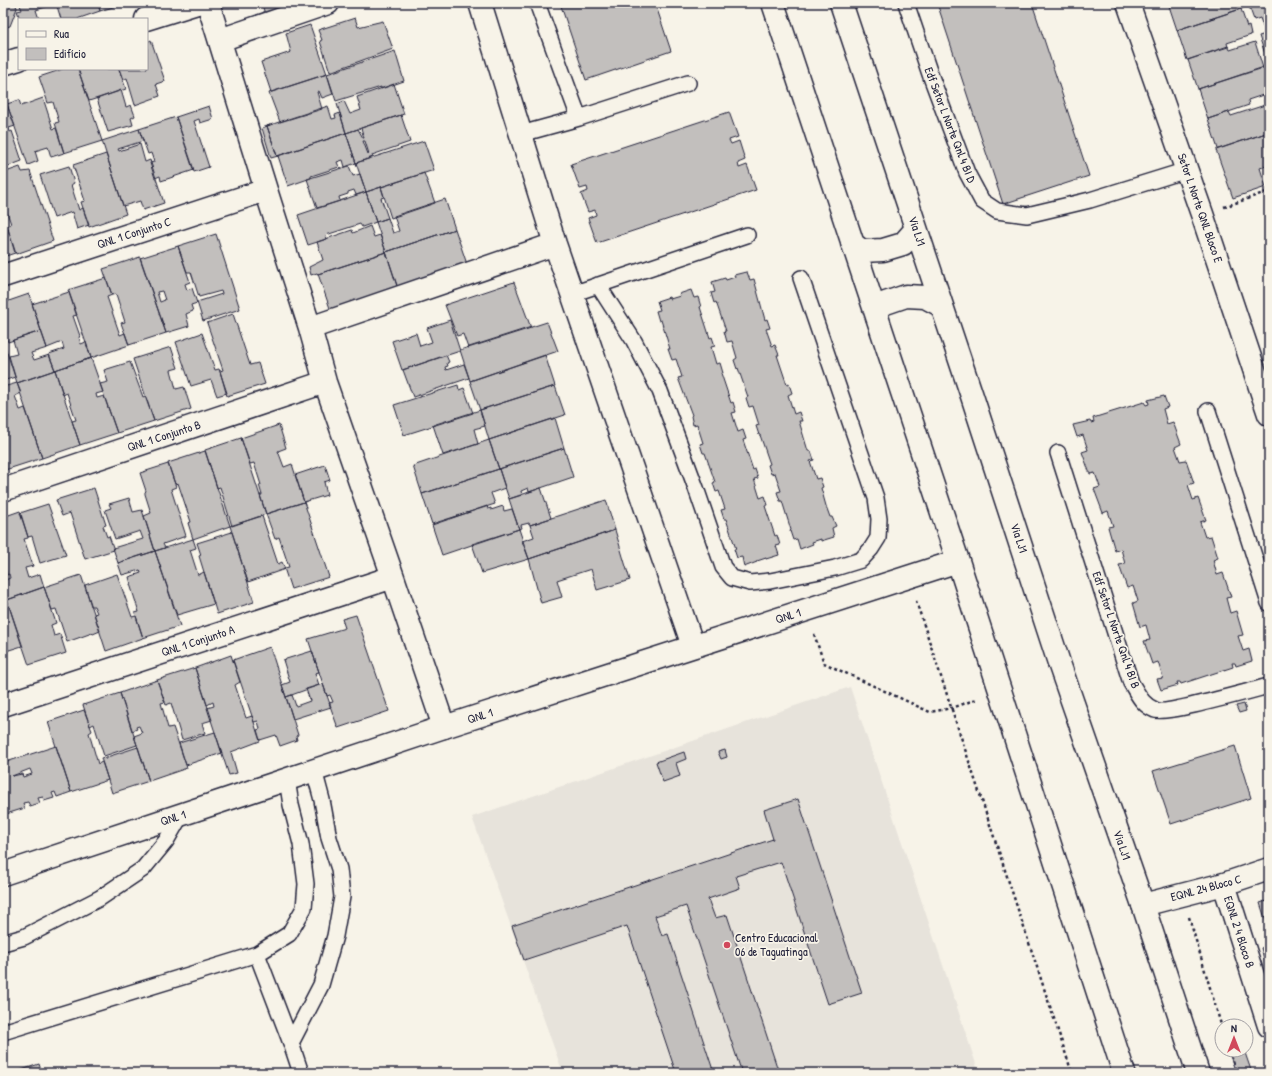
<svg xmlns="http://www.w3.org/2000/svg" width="1272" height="1076" font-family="'Patrick Hand',sans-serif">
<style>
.built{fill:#e7e3db}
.building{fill:#c2bfbd;stroke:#22223b;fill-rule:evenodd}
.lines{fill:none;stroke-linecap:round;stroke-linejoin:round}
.lane-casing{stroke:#22223b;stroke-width:18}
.street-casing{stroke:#22223b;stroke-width:25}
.secondary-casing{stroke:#22223b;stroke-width:25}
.path{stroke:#22223b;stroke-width:2.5;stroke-dasharray:3 3;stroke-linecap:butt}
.lane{stroke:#f7f3e8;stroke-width:15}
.street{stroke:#f7f3e8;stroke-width:22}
.secondary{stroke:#f7f3e8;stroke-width:22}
.poi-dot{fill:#d1495b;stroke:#f7f3e8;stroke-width:1.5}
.labels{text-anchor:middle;stroke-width:3.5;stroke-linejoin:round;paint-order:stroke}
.street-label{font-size:12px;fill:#22223b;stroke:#f7f3e8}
.poi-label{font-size:12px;fill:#22223b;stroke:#f7f3e8;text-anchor:start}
</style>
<rect width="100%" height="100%" fill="#f7f3e8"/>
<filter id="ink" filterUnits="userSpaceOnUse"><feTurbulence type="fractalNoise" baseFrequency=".025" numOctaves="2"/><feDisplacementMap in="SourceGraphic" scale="8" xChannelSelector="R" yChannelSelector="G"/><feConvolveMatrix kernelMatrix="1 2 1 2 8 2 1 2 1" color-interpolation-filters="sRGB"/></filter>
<g filter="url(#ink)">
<path class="built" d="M850 687 979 1073H563L472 817Z"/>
<path class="building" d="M3 3H15L17 8 10 26 3 28Z
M19 3H51L48 4 49 6 36 10 39 19H20L17 11 22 10Z
M56 3H98L100 11 77 19H61Z
M98 3H126L100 11Z
M259 3H313L266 18 262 4 260 5Z
M560 3H655L671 51 586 80Z
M937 3H1032L1089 176 1003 204Z
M1168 3H1248L1249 6 1177 30Z
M1248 3H1259L1249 6Z
M1259 3H1269V31L1265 32 1260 18 1254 20 1249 6Z
M1241 9 1247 27 1249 26 1251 35 1227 43 1228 47 1187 60 1177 30Z
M355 18 358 27 383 21 393 49 330 72 320 41 322 40 318 30Z
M310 25 327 74 271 92 261 62 291 52 286 33Z
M1269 33V66L1259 36Z
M151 40 165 81 156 84 160 96 135 105 127 78 123 80 119 69H147V42Z
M1255 42 1263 68 1198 89 1188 60 1228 46 1230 50Z
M395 51 404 81 381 89V87L336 101 327 74Z
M1267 66 1269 71V93L1248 100 1249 105 1208 119 1198 89Z
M63 69H78L102 141 64 153 55 123 59 122 53 102 48 103 39 77Z
M78 69H119L126 89 89 101Z
M327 74 333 94 322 98 319 91 317 92 322 109 280 122 269 93Z
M394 84 404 114 346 133 337 104 344 101 350 114 361 110 357 97Z
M121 90 126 107 131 105 135 116 131 118 133 125 108 132 97 99Z
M43 98 53 129 56 128 64 153 51 157 48 147 35 151 38 161 28 165 7 104 19 100 21 106Z
M1269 99V132L1218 149 1208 119 1229 112 1231 116 1265 105 1264 100Z
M7 105 15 126 9 128 10 132 12 131 22 161 3 168V106Z
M209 106 213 119 200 123 199 119 194 121 209 167 194 172 176 117Z
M328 106 332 119 336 118 335 115 340 113 346 133 277 156 267 126Z
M729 112 738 137 729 140 731 144 739 141 745 160 738 163 739 168 747 165 756 190 597 243 588 218 596 215 595 210 588 212 581 194 588 191 587 187 580 189 571 164Z
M401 115 410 142 372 155 373 157 356 163 346 133 358 129 363 138H364L361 128ZM363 141H365L369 154H368Z
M176 117 194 170 161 181 160 176 155 178 150 163 154 162 151 153 148 154 139 129Z
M270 125 267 126 277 156H278L271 158 262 128Z
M139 129 143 141 118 149 119 151 140 144 145 162 150 160 164 203 143 210 140 201 123 206 102 141Z
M1269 132V165L1260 168 1266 187 1233 198 1216 150Z
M346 133 356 163 345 167 343 160 337 162 339 167 311 176V178L288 186 278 156Z
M424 141 434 170 366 192 356 163Z
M106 154 126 214 89 227 81 202 85 201 73 165Z
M69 166 74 183 71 185 79 210 83 208 89 225 77 229 72 212 54 218 40 175Z
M349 166 353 176 360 174 366 192 356 195 354 190 348 192V194L339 197 340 201 317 208 307 179Z
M20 167 22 172 30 171 53 241 16 254 7 226 11 224 3 201V173Z
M424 173 435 203 391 218 381 187Z
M381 187 384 197 381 198 388 218 376 222 366 192Z
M366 192 376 222 362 227 360 224 326 235 327 239 308 245 298 215Z
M445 199 455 229 386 252 376 222 388 218 393 233 399 231 394 216Z
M370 226 374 237 380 235 386 252 318 274 317 273 311 275 309 267 323 260 317 242 352 230 353 233Z
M3 228 4 231 8 229 15 253 3 257Z
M455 229 469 270 400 295 386 252Z
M216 234 240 309 203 321 197 302 222 294 221 291 199 297 191 272H187L178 246Z
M178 246 190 282 185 284 187 290 192 288 197 303 191 305 193 311 186 314 189 326 166 333 140 258ZM162 291 165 300 160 302 157 292Z
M386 252 400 295 333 317 318 274Z
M140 257 166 333 129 345 121 323 125 322 116 294 112 295 103 269Z
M746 272H747L750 280 754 279 765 320 767 319 770 328 766 329 772 346 775 345 779 355H777L787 385 789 384 792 393 788 395 794 414 799 412 802 421H799L808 451H811L814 460 810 461 816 479 820 478 823 487 821 488 826 506 830 517H832L836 526 832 528 834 537 821 541V539L812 542 813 544 800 549 797 539 793 540 790 531 791 530 782 501H780L777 492 781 491 775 473 771 474 768 465 770 464 760 435H759L756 426 759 425 753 406 749 407 746 398 748 397 738 368 737 369 734 360 737 358 732 341 727 342 724 331H726L716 302 714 303 711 293 715 292 712 282 725 278 726 280 735 277 734 275Z
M106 278 112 295 107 297 120 335 125 333 129 345 91 358 68 290Z
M514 282 531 328 468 348 463 334 457 336 445 305Z
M691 290 694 298 698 297 701 307H700L710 338 712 337 715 346 711 347 716 364 720 363 723 373H721L731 403 733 402 736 412 732 413 738 432 743 430 746 439 743 440 753 470 755 469 758 478 754 479 760 498 765 496 768 505 765 506 775 536 777 535 780 545 776 546 779 555 766 559V558L757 561V562L744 567 742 557 737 558 734 549H736L726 519H724L721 510 725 509 719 491 716 492 713 483 715 482 705 453H703L700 444 703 443 697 424 693 425 691 416 692 415 678 378 682 377 676 359 672 360 668 349H670L661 320 659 321 656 311 660 310 657 301 669 297 670 299 680 296 679 294Z
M69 292 77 315 73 316 80 336 79 337 81 344 86 342 91 358 55 370 49 354 64 349 62 342 47 348 32 304Z
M29 294 41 331 8 342 3 329V303Z
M233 314 250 365 258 363 265 384 227 396 220 371 223 370 207 323Z
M450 320 460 351 402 370 392 341 416 333 420 346 432 342 427 328Z
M547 322 558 351 470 381 460 350Z
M41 331 47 348 31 353 34 360 49 355 55 370 17 383 9 356 17 354 13 340Z
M202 333 215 370 219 369 227 393 217 396 211 380 191 386 176 342Z
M3 340 15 377 3 381Z
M171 347 178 368 171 370 176 389 184 387 191 409 154 421 133 359Z
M446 355 449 362 447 363 448 366 445 367 446 370 464 364 469 378 413 397 403 370Z
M545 355 555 386 480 410 470 381Z
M91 358 103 392 96 394 97 398 104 396 117 433 80 445 72 421 76 420 67 393 63 395 55 370Z
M130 362 143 397 145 396 154 421 117 433 100 384 108 382 104 370Z
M55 370 80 445 42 458 17 383Z
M17 383 21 393 15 396 20 410 25 408 42 458 5 470 3 463V450H4L3 446V387Z
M458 385 459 390 464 388 473 413 404 435 394 405Z
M555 386 565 415 489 440 480 410Z
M1164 396 1168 407 1163 409 1167 424 1173 422 1181 444 1175 447 1180 461 1186 460 1194 483 1188 485 1193 500 1198 498 1206 520 1200 522 1205 537 1211 536 1218 558 1213 560 1217 575 1223 573 1231 597 1226 598 1230 613 1236 611 1243 635 1238 636 1243 651 1249 649 1252 661 1236 666 1235 663H1232L1233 667 1181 684 1180 682H1177L1178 685 1161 690 1157 679 1163 678 1158 662 1152 664 1144 641 1150 640 1146 625 1140 627 1133 603 1138 601 1133 586 1127 588 1119 565 1125 564 1121 549 1115 551 1108 527 1113 526 1108 511 1103 513 1094 489 1100 487 1095 473 1090 474 1082 452 1088 450 1083 435 1077 437 1073 425 1090 421 1091 423 1094 422 1093 418 1144 402 1146 405 1149 404 1148 400Z
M480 410 485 426 474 429 478 444 443 455 433 425Z
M555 418 564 448 499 469 489 440Z
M279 425 286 448 278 451 284 467 292 464 304 502 266 514 260 495H262L259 485H261L254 463 250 464 241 438Z
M241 438 266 514 232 526 220 487 217 488 205 450Z
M489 440 499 469 422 494 413 466Z
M564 448 573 477 529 492 528 488 521 491 522 495 509 499 499 469Z
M205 451 230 526 193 539 188 523 191 522 178 483 175 484 168 463Z
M168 464 176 487 171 489 186 536 163 544 165 548 155 551 144 516 151 513 145 494V492L146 491 140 473Z
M325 465 330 480 324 482 327 495 304 502 295 475Z
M499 469 505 488 491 493 495 504 432 524 422 494Z
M94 488 106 525 103 526 107 537 109 536 114 550 85 559 70 513 62 516 56 500Z
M541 488 551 518 530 525 529 523 521 525 522 528 519 529 509 499Z
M129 498 133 512 142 510 155 551 118 563 113 548 143 539 140 531 115 539 105 510 111 508 109 504Z
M606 500 615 530 529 559 522 541 534 537 530 525Z
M304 502 329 577 291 589 284 568 289 567 279 537 275 539 266 514Z
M48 504 66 555 40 563 32 536 28 537 20 513Z
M487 506 488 509 491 508V510L503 506 504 511 512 509 519 529 442 555 432 525Z
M20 511 28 537V538L24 539 33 566 25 568 28 578 40 574 44 587 7 600 3 587V581L10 578 9 574 7 575 3 561V517Z
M262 516 278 564 282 562 285 569 248 582 230 526Z
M519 529 529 559 482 573 472 544Z
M615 530 630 580 597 590 591 569 557 580 562 597 541 603 529 559Z
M232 532 254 602 217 614 199 556 201 555 197 543Z
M193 539 196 548 190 550 198 575 204 572 214 604 177 615 155 551Z
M155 551 180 626 143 638 135 613 139 612 130 584H131L129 577 141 573 140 570 122 575 118 563Z
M117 574 132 617 136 616 143 638 106 651 94 614 97 613 94 606H91L85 585Z
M81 575 100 631 93 634 92 633 67 642 56 609 52 610 44 587Z
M44 587 56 623 51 625 54 636 60 634 66 653 29 665 7 600Z
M7 600 22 646 6 651 3 643V601Z
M356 615 389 711 338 728 329 703 333 702 330 695 327 696 308 639 345 628 342 619Z
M270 647 298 735 296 736 297 740 280 746 276 735 260 740 257 730 260 729 258 721 254 722 233 660Z
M312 651 319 672 315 673 319 685 286 697 282 685 290 682 283 660Z
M231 655 240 682 235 685 246 718 252 716 260 741 231 752 237 773 229 775 207 708 214 706 213 702 207 705 195 668Z
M195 668 212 720 202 723 205 733 182 740 171 703 166 705 157 680Z
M157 680 165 702 161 703 168 728 173 727 187 768 149 781 134 736 142 733 139 726 136 727 137 729 132 731 120 693Z
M323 684 331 707 293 719 286 697 292 695 296 706 310 701 306 689Z
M120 693 137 745 104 756 94 724 90 726 83 705Z
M1244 704 1246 711 1239 713 1236 706Z
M84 710 92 731 89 733 98 764 102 762 108 780 71 792 48 722Z
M215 732 222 753 186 765 179 743Z
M56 746 71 792 57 797 55 792 52 793 54 798 44 801 43 797 38 798 40 803 30 806 28 802 23 803 25 808 3 815V763ZM30 769 32 774 23 777 22 774 12 776Z
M1235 746 1251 798 1171 824 1153 771Z
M138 747 149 781 112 793 101 758 104 757 105 759H107V757Z
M725 750 727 757 721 759 718 752Z
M684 752 686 759 676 763 680 776 663 782 656 762Z
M798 799 862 993 828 1004 781 862 736 876 740 888 708 899 715 918 727 915 779 1073H742L686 906 655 916 662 936 668 934 714 1073H676L627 926 524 960 512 926 773 839 764 810Z
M1269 900V931L1260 903Z
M1269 945V968L1267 969 1261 948Z
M1228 1050H1244L1252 1073H1236Z
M39 1064 42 1073H13Z"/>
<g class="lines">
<g class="lane-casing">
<path id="lane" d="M537 3 579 118
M906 3 930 74 967 173 982 201 997 211 1027 215 1090 200 1187 170
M521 134 579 118 688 83
M598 285 634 341 660 391 696 488 723 567 732 578 750 583 770 581 835 568 861 560 871 549 878 538 879 519 876 498 801 278
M572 294 747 235
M1208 411 1269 603
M1058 453 1131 683C1138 694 1142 705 1155 710 1165 715 1252 690 1269 686
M3 943 24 937 100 898 143 869 166 841 181 815
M257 954 291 1043 301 1073
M3 1032 257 954 289 934 304 908 306 884 301 844 291 805 287 779
M291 1043 321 985 335 936 342 897 339 869 329 838 322 800 314 770"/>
</g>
<g class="street-casing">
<path id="street" d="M208 3 266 190 310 328 325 382 393 577 444 727
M480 3 555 244 693 646
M1128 3 1202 214 1269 414
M146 19 197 3
M220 40 328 3
M3 64 19 59
M3 276 266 190
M310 328 555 244
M3 490 325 382
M3 705 393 577
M1224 884 1269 1026
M1143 905 1224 884 1269 869"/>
</g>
<g class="secondary-casing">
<path id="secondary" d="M773 3 958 561 1124 1073
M841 3 972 396 1060 666 1143 905 1198 1073
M852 243 862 251 883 250 903 244 916 229
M877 317V306L906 296 925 297 942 306
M3 874 444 727 958 561"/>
</g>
<path class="path" d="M1224 207 1269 191
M916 601 1072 1073
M814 634 824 663 930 712 952 708 977 699
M1189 917 1222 1028
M1229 1050 1237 1073"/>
<use href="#lane" class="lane"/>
<use href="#street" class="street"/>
<use href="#secondary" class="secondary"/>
</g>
</g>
<circle class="poi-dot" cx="727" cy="945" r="4"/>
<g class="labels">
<g class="street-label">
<text transform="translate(950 125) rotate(69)" y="4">Edf Setor L Norte Qnl 4 BI D</text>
<text transform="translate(1200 208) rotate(71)" y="4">Setor L Norte QNL Bloco E</text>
<text transform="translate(917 231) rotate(72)" y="4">Via LJ1</text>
<text transform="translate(134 233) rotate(-18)" y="4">QNL 1 Conjunto C</text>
<text transform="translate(164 436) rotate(-18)" y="4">QNL 1 Conjunto B</text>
<text transform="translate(1019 538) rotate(72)" y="4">Via LJ1</text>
<text transform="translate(788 616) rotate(-18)" y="4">QNL 1</text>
<text transform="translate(1116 630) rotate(71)" y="4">Edf Setor L Norte Qnl 4 BI B</text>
<text transform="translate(198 641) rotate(-18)" y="4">QNL 1 Conjunto A</text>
<text transform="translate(480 716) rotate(-18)" y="4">QNL 1</text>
<text transform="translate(173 818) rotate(-18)" y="4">QNL 1</text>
<text transform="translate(1122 845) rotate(71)" y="4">Via LJ1</text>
<text transform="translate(1206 888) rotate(-15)" y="4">EQNL 24 Bloco C</text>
<text transform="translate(1239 932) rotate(72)" y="4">EQNL 2 4 Bloco B</text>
</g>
<g class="poi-label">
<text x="735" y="942">Centro Educacional<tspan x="735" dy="14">06 de Taguatinga</tspan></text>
</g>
</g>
<rect width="1272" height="1076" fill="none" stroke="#f7f3e8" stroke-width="16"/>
<rect x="8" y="8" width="1256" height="1060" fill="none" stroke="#22223b" stroke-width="1.5" filter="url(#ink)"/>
<rect x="18" y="18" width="130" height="52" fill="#f7f3e8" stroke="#a29fa3"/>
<rect x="26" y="31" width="20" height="6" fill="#f7f3e8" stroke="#a29fa3"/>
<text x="54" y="38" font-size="12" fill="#22223b">Rua</text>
<rect x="26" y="48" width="20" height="12" fill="#c2bfbd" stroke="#a29fa3"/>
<text x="54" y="58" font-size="12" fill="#22223b">Edifício</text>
<g transform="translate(1234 1038)"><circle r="19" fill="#f7f3e8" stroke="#a29fa3"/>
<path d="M0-3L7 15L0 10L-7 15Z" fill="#d1495b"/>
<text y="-6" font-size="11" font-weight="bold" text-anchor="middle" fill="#22223b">N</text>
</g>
</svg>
